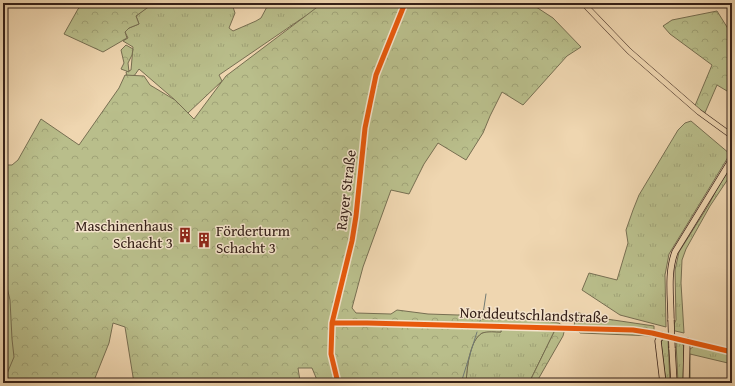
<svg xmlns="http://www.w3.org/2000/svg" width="735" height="386" font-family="'Gentium Book Plus',serif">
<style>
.grass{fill:url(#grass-tufts);stroke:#776f52}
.forest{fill:url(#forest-crowns);stroke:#776f52}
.park{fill:#b9be8b;stroke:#776f52}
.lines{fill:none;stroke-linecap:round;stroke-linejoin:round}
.stream{stroke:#727b74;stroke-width:1}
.minor-casing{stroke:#644e3e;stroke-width:5.5}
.major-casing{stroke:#352018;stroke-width:6}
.highway-casing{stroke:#352018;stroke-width:7}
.minor{stroke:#f5e4cc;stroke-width:4}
.major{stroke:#efd6b0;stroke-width:5}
.highway{stroke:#efd6b0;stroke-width:5.5}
.highway-bridge-casing{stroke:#352018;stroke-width:7;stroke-linecap:butt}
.highway-bridge{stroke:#efd6b0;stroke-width:5.5}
.cycleway-casing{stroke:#f5e4cc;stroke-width:8}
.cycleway{stroke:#e8590c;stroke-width:5}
.labels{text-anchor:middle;stroke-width:3;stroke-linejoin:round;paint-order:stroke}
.street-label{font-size:15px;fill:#352018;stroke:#f5e4cc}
.poi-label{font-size:15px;fill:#352018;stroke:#f5e4cc;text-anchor:end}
</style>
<defs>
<pattern id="grass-tufts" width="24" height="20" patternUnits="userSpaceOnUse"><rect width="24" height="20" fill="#b9be8b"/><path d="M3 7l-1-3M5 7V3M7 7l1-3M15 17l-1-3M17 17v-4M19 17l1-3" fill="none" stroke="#a0a377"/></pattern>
<pattern id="forest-crowns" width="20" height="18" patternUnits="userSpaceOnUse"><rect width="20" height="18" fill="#b9be8b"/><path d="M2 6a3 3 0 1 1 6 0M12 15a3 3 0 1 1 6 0" fill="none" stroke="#a0a377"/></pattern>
</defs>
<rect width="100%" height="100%" fill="#efd6b0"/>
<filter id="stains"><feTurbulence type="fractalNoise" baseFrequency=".005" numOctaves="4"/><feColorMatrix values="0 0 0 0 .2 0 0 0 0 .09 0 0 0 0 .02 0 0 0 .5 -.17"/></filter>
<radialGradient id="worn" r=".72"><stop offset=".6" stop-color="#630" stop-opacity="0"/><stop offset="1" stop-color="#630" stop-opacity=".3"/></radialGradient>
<path class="grass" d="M153 3H233L232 4 235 13 229 28 233 31 256 21 261 18 269 3H330L301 19 219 75 222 81 188 113 175 100 139 69 134 76H127L126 72 131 70 133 47 123 41 128 38 125 32 129 28 139 24 136 16Z
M691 121 730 154 669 254 665 275 666 327 620 315 582 290 589 273 617 280 628 243 626 230 633 210 639 195 678 130 685 123Z
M732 160V173L710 206 686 249 682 260 681 283 684 333 671 330 676 320 675 270 679 252 708 206Z
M501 326 556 328 529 383H466C467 370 469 336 485 332 490 331 496 332 501 332Z
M664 339 668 340 670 383H666L661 342Z
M676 342 682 343 684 347 683 383H678Z
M694 346 732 354V364L690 354V383H688L689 350Z"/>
<path class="forest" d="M84 3H154L136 16 139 24 129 28 125 32 127 38 103 52 64 34 78 9Z
M325 3H530L553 18 581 47 567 56 523 105 502 92 490 116 483 133 466 160 438 143 424 164 409 194 391 190 363 267 352 308 356 313 391 314 397 310 428 314 458 315 475 313 482 319 522 318 541 320 559 323 565 328 563 336 536 383H529L556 328 501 327V332C496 332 487 331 482 333 469 341 467 369 466 383H316L317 380 312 368H298L300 381 285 383H134L125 327 113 323 109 343 93 383H3V165H12L18 160 41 119 79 145 119 88 125 75 144 76 150 85 175 100 194 119 226 76 320 5Z
M717 11 732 35V94L717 85 704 115 694 108 712 65 670 34 663 26 672 20Z
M126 45 133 49 132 55 128 63 129 72 121 69 124 63 121 50Z
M576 312 593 317 654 326V336L580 333 574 327Z"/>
<path class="park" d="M3 270 10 300 12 339 14 357 3 383Z"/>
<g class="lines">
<path class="stream" d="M242 5 249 3
M480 321 483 314 486 294
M461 383 477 332"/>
<g class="minor-casing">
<path id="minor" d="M332 323H367L633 330 652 333 732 352
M338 383 331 354 332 323 352 241 356 216 365 128 376 75 405 3"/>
</g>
<g class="major-casing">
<path id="major" d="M583 3 629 51 699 112 732 136"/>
</g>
<g class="highway-casing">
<path id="highway" d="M671 320C671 298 667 273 675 252L732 159
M661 335 658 341 663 383
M672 348 674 383
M686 383 687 341"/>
</g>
<use href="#minor" class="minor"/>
<use href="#major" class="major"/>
<use href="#highway" class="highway"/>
<g class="highway-bridge-casing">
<path id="highway-bridge" d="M671 320 672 348"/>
</g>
<use href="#highway-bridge" class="highway-bridge"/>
<g class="cycleway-casing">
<path id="cycleway" d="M332 323H367L633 330 652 333 732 352
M338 383 331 354 332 323 352 241 356 216 365 128 376 75 405 3"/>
</g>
<use href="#cycleway" class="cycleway"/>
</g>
<defs>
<g id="building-bare" transform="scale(1.2)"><path d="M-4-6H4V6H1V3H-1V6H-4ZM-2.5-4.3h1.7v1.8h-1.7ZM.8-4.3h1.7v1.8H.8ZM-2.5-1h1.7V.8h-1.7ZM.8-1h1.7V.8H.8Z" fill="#8f2418" stroke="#f5e4cc" stroke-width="2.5" paint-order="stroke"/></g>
</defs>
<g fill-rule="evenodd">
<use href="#building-bare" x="185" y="235"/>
<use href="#building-bare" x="204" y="240"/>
</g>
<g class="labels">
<g class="street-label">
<text transform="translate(346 190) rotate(-83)" y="5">Rayer Straße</text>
<text transform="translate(534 315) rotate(2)" y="5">Norddeutschlandstraße</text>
</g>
<g class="poi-label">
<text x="173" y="231">Maschinenhaus<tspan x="173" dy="17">Schacht 3</tspan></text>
<text x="216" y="236" text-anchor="start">Förderturm<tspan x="216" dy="17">Schacht 3</tspan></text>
</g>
</g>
<rect width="735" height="386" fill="none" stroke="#efd6b0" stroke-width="16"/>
<rect x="4" y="4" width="727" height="378" fill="none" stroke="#352018" stroke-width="2"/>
<rect x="8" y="8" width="719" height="370" fill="none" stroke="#352018"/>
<rect width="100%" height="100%" filter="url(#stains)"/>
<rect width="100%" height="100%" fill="url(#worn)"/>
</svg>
